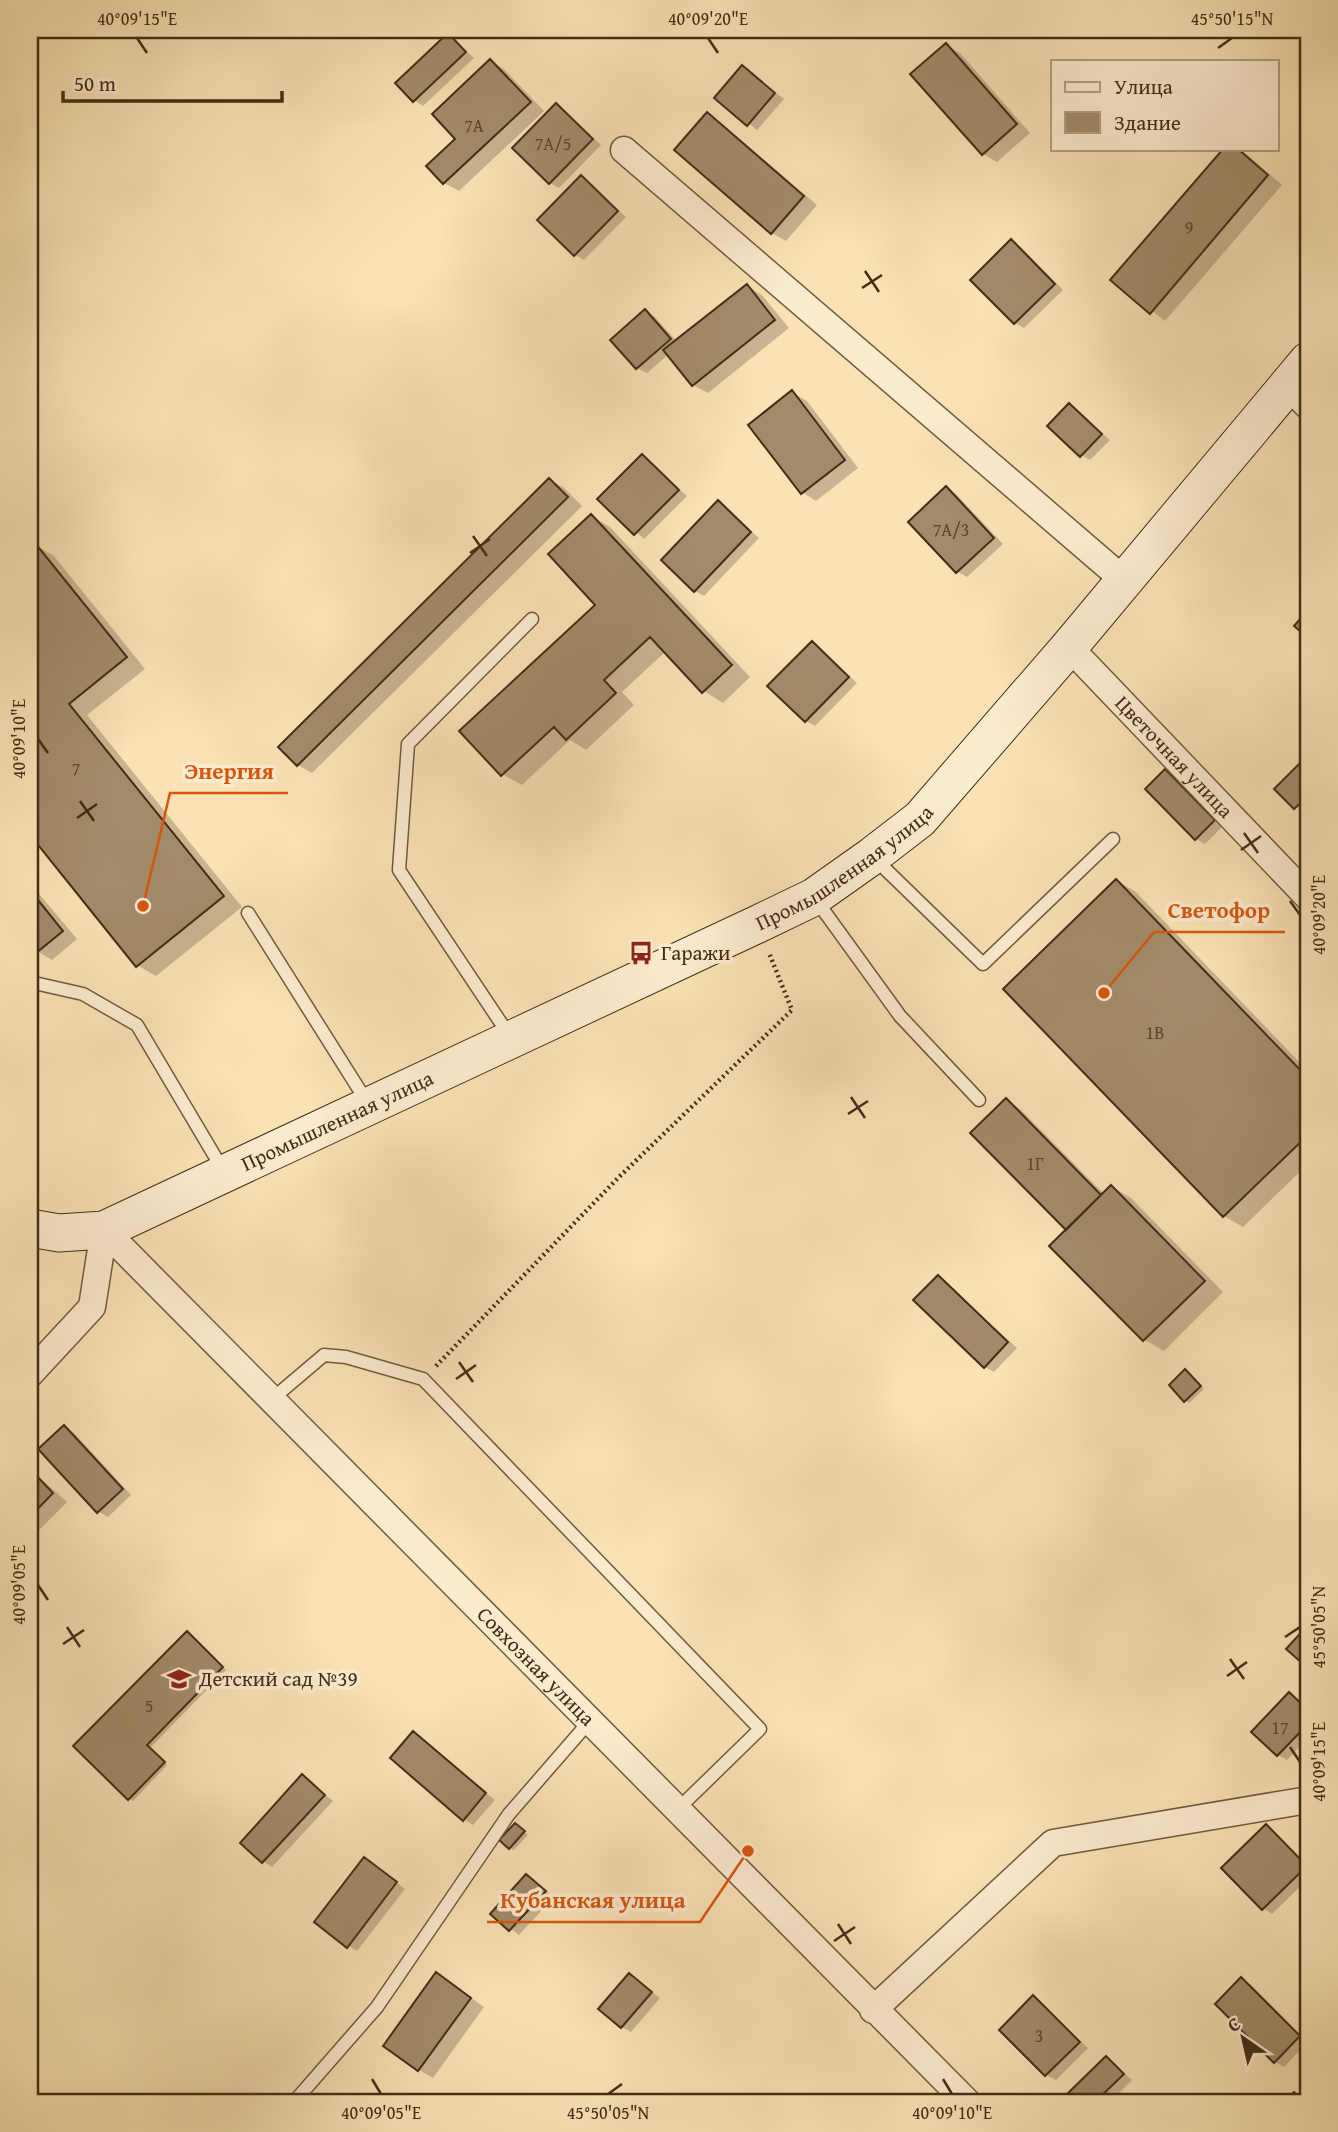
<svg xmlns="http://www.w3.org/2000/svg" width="1338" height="2132" font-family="'Gentium Book Plus',serif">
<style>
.shadow{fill:#0003}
.building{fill:#a28b69;stroke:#432d17;stroke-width:2}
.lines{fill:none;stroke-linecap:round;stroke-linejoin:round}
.service-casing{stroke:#715a3e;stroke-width:15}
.minor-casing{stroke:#715a3e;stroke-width:29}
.secondary-casing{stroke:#432d17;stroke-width:39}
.path{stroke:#432d17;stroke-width:4.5;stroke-dasharray:2 3.5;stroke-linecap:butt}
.service{stroke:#fceccf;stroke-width:12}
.minor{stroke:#fceccf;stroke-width:26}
.secondary{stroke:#fceccf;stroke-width:37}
.ticks{fill:none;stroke:#432d17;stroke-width:2.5}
.labels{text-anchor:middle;stroke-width:7;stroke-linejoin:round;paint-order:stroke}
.number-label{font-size:18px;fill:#5b442c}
.street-label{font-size:21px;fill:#432d17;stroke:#fceccf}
.poi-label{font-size:21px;fill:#432d17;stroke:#fceccf;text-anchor:start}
.leader{fill:none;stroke:#d8550d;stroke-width:2.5}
.callout-dot{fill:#d8550d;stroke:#fceccf;stroke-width:2.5}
.callout-label{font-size:23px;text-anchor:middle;font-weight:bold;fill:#d8550d;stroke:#fceccf;stroke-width:7;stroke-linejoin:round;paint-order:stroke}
.neatline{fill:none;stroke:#432d17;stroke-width:2.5}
.ticks-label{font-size:18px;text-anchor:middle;fill:#432d17}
</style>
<rect width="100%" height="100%" fill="#fae2b5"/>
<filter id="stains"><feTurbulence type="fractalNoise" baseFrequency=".00286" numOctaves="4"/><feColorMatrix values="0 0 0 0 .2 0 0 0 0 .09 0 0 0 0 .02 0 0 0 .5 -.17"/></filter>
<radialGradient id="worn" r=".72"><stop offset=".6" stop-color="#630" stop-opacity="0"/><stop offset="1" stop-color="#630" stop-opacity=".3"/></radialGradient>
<path class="shadow" d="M448 35 474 58 423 106 414 100Z
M946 45 960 53 1030 133 997 162 983 154Z
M490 61 504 69 544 111 459 191 444 183 429 166 458 139Z
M742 67 784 99 757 130 716 98Z
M557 105 601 145 559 188 550 183Z
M707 114 721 123 817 205 786 241 772 233Z
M1226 149 1244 152 1282 185 1165 321 1112 280Z
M581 177 626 217 584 260 575 255Z
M1012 241 1021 247 1063 290 1024 328 1015 323Z
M747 286 762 295 789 328 708 393 693 385 669 354 647 373 637 368 613 340 645 311 655 317 677 342Z
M793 393 807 401 858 468 816 501 802 492Z
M1069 405 1110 440 1090 460 1081 455Z
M642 456 687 496 644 539 600 499Z
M550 480 564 488 582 506 312 773 298 765 280 747Z
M947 488 956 494 1003 544 967 577 958 572 911 522Z
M718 502 759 538 704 596 695 591Z
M591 516 610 527 750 677 723 703 704 691 666 651 622 692 634 705 586 750 570 740 522 785 502 774 597 605Z
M35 545 54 556 145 669 87 715 242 907 156 976 137 965 30 832V549Z
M812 643 857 683 815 726 806 721Z
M1308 757V810L1305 813 1276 789Z
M1166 772 1175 777 1223 826 1205 844 1196 839Z
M1117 881 1136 892 1308 1071V1164L1243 1227 1224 1216 1005 989Z
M30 883 77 939 52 960 37 951 30 942Z
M1006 1100 1020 1109 1104 1194 1112 1187 1131 1198 1223 1292 1164 1351 1145 1340 1052 1246 1068 1230Z
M938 1277 1017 1348 994 1372 985 1367Z
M1189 1374 1204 1389 1189 1403 1185 1400Z
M64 1427 74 1433 131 1495 108 1517 99 1512 41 1449Z
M30 1469 67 1502 30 1539Z
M191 1635 226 1670 150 1748 167 1765 133 1801 76 1746Z
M1290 1694 1308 1708V1738L1287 1760 1278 1755Z
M413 1733 495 1800 473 1825 464 1819Z
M303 1777 333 1801 272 1867 263 1861Z
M1266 1826 1308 1865V1879L1272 1914 1263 1908Z
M520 1828 528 1835 514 1850 510 1848Z
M374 1864 405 1889 357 1951 348 1946Z
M527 1876 554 1897 519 1935 492 1914Z
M629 1975 660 1998 631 2032 622 2027Z
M1242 1980 1251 1985 1308 2042 1284 2067 1275 2062Z
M451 1983 484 2007 433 2078 419 2070Z
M1033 1998 1088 2048 1056 2080 1046 2075Z
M1106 2058 1132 2080 1110 2102H1076L1069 2095Z
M761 2097 770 2102H755Z
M1155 2098 1164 2102H1151Z"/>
<path class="building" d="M448 33 466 52 413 102 395 83Z
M946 43 1017 124 982 155 910 74Z
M490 59 531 102 443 184 426 166 455 139 432 114Z
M742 65 775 93 747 126 714 98Z
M556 103 593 139 549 184 512 148Z
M707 112 804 196 771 234 674 150Z
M1223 149H1238L1268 175 1150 314 1110 280Z
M581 175 618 211 574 256 537 220Z
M1011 239 1055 284 1014 324 970 280Z
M747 284 775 320 692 386 663 350Z
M645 309 671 339 636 369 610 340Z
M792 390 845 460 801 494 748 425Z
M1069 403 1102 434 1080 457 1047 426Z
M642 454 679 490 634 535 597 499Z
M549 478 568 497 297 766 278 747Z
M946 486 994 538 956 573 908 522Z
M718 500 751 532 694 592 661 560Z
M591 514 732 665 702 693 650 637 604 680 616 693 566 740 554 727 501 776 459 731 595 605 548 554Z
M35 543 127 657 69 704 224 896 136 967 30 835V547Z
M1308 610V638L1294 626Z
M812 641 849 677 805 722 767 686Z
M1308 755V796L1294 809 1274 789Z
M1165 769 1215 820 1195 840 1145 789Z
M1116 879 1308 1078V1135L1223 1217 1003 989Z
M30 890 63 931 36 953 30 945Z
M1006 1098 1101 1195 1066 1230 970 1133Z
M1111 1185 1205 1281 1143 1341 1049 1246Z
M938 1275 1008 1342 984 1368 913 1300Z
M1185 1369 1201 1386 1184 1402 1169 1385Z
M64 1425 123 1489 97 1513 38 1449Z
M30 1469 53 1493 30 1517Z
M1308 1625V1659L1303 1664 1286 1649Z
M187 1631 223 1667 147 1745 165 1762 128 1800 73 1746Z
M1289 1692 1308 1710V1724L1277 1756 1251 1732Z
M413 1731 486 1793 463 1821 390 1758Z
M302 1774 325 1795 262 1863 240 1843Z
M515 1823 525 1831 509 1849 499 1840Z
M1266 1824 1307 1866 1262 1910 1221 1868Z
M364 1857 397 1882 347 1948 314 1922Z
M526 1874 546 1891 509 1931 490 1914Z
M436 1972 471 1998 418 2071 383 2046Z
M629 1973 652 1992 621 2028 598 2009Z
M1241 1977 1300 2036 1274 2063 1215 2004Z
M1033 1995 1080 2042 1045 2076 999 2030Z
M1106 2056 1124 2074 1095 2102H1073L1066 2095Z
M1294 2092 1304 2102H1284Z"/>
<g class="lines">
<g class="service-casing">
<path id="service" d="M875 859 983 964 1113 839
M816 900 900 1016 979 1100
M248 913 367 1102
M30 982 83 994 137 1025 223 1170
M509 1035 399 870 408 744 532 619
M271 1400 324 1355 346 1357 423 1379 760 1729 677 1810
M294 2102 377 2007 509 1814 589 1722"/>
</g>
<g class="minor-casing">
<g id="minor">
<path d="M624 150 1125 581"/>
<path d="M1288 386 1308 406"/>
<path id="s1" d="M1069 647 1308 897"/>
<path id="s2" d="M104 1230 967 2102"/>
<path d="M30 1374 92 1307 104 1230"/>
<path d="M873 2010 1053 1843 1308 1800"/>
</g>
</g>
<g class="secondary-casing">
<g id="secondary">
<path id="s3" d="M30 1228 59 1233 104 1230 758 924 814 897 872 856 920 819 1069 647 1308 361"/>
</g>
</g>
<path class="path" d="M436 1366 618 1178 792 1010 769 953"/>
<use href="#service" class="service"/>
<use href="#minor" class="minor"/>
<use href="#secondary" class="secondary"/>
</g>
<path class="ticks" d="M137 38 147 53M708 38 718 53M1218 48 1232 38M865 271 879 292M862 288 882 275M473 536 487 556M470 553 490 539M38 739 48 753M80 801 94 821M77 818 97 804M1244 833 1258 853M1241 850 1261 836M1290 901 1300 915M851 1097 865 1118M848 1114 868 1101M459 1362 473 1382M456 1379 476 1365M38 1585 48 1600M67 1627 80 1647M1285 1637 1300 1627M63 1644 84 1630M1230 1659 1244 1679M1227 1676 1247 1662M1290 1747 1300 1762M838 1924 851 1944M834 1941 855 1927M372 2079 381 2094M943 2079 952 2094M608 2094 622 2084"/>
<defs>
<g id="bus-bare" transform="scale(1.89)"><path d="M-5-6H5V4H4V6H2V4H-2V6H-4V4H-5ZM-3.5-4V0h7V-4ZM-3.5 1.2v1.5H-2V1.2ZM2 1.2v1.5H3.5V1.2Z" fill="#8f2418" stroke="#fceccf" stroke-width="2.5" paint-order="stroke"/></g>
<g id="school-bare" transform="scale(1.89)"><path d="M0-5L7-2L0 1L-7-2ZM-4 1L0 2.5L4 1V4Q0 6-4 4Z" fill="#8f2418" stroke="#fceccf" stroke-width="2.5" paint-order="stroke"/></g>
</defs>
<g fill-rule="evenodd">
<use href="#bus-bare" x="641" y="953"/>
<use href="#school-bare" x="179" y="1679"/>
</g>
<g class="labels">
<g class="number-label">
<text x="474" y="132">7А</text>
<text x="553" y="150">7А/5</text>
<text x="1189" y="234">9</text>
<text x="951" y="536">7А/3</text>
<text x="76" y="775">7</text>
<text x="1155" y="1039">1В</text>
<text x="1035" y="1170">1Г</text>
<text x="149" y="1712">5</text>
<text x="1280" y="1734">17</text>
<text x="1039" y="2042">3</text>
</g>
<g class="street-label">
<text dy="7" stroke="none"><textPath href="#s1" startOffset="152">Цветочная улица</textPath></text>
<text dy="7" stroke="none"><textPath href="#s3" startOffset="900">Промышленная улица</textPath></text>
<text dy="7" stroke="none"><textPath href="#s3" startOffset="332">Промышленная улица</textPath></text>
<text dy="7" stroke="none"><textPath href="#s2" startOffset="614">Совхозная улица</textPath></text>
</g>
<g class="poi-label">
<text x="661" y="960">Гаражи</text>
<text x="199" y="1686">Детский сад №39</text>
</g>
</g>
<path class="leader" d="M143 906L170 793H288M1104 993L1154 932H1285M748 1851L700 1922H487"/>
<g class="callout-dot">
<circle cx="143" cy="906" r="7"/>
<circle cx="1104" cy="993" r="7"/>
<circle cx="748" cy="1851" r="7"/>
</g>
<g class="callout-label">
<text x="229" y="779">Энергия</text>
<text x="1219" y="918">Светофор</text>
<text x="593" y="1908">Кубанская улица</text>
</g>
<rect width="1338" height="2132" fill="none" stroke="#fae2b5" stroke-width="77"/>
<rect x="1051" y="60" width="228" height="91" fill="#fceccf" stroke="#b2a085" stroke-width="2"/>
<rect x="1065" y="82" width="35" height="10" fill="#fceccf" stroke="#b2a085" stroke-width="2"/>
<text x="1114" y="94" font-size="21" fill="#432d17">Улица</text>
<rect x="1065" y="112" width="35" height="21" fill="#a28b69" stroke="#b2a085" stroke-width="2"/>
<text x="1114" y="130" font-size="21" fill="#432d17">Здание</text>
<g transform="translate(1243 2038) rotate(326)" stroke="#fceccf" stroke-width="5" paint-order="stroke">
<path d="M0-5L12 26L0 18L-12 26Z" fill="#432d17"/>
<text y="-10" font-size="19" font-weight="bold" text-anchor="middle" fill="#432d17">С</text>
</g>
<path d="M63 91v10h219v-10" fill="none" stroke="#432d17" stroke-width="3.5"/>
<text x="74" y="91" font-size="21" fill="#432d17" stroke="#fceccf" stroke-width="5" paint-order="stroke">50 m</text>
<rect x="38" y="38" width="1262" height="2056" class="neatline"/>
<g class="ticks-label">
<text x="137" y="25">40°09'15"E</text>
<text x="708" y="25">40°09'20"E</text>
<text x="1232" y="25">45°50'15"N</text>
<text transform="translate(19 739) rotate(-90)" y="6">40°09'10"E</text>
<text transform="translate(1319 915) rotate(-90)" y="6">40°09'20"E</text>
<text transform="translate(19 1585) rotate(-90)" y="6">40°09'05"E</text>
<text transform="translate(1319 1627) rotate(-90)" y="6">45°50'05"N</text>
<text transform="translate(1319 1762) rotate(-90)" y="6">40°09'15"E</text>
<text x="381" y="2119">40°09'05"E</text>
<text x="608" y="2119">45°50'05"N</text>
<text x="952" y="2119">40°09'10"E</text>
</g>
<rect width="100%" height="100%" filter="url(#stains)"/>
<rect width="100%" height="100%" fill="url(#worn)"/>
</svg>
